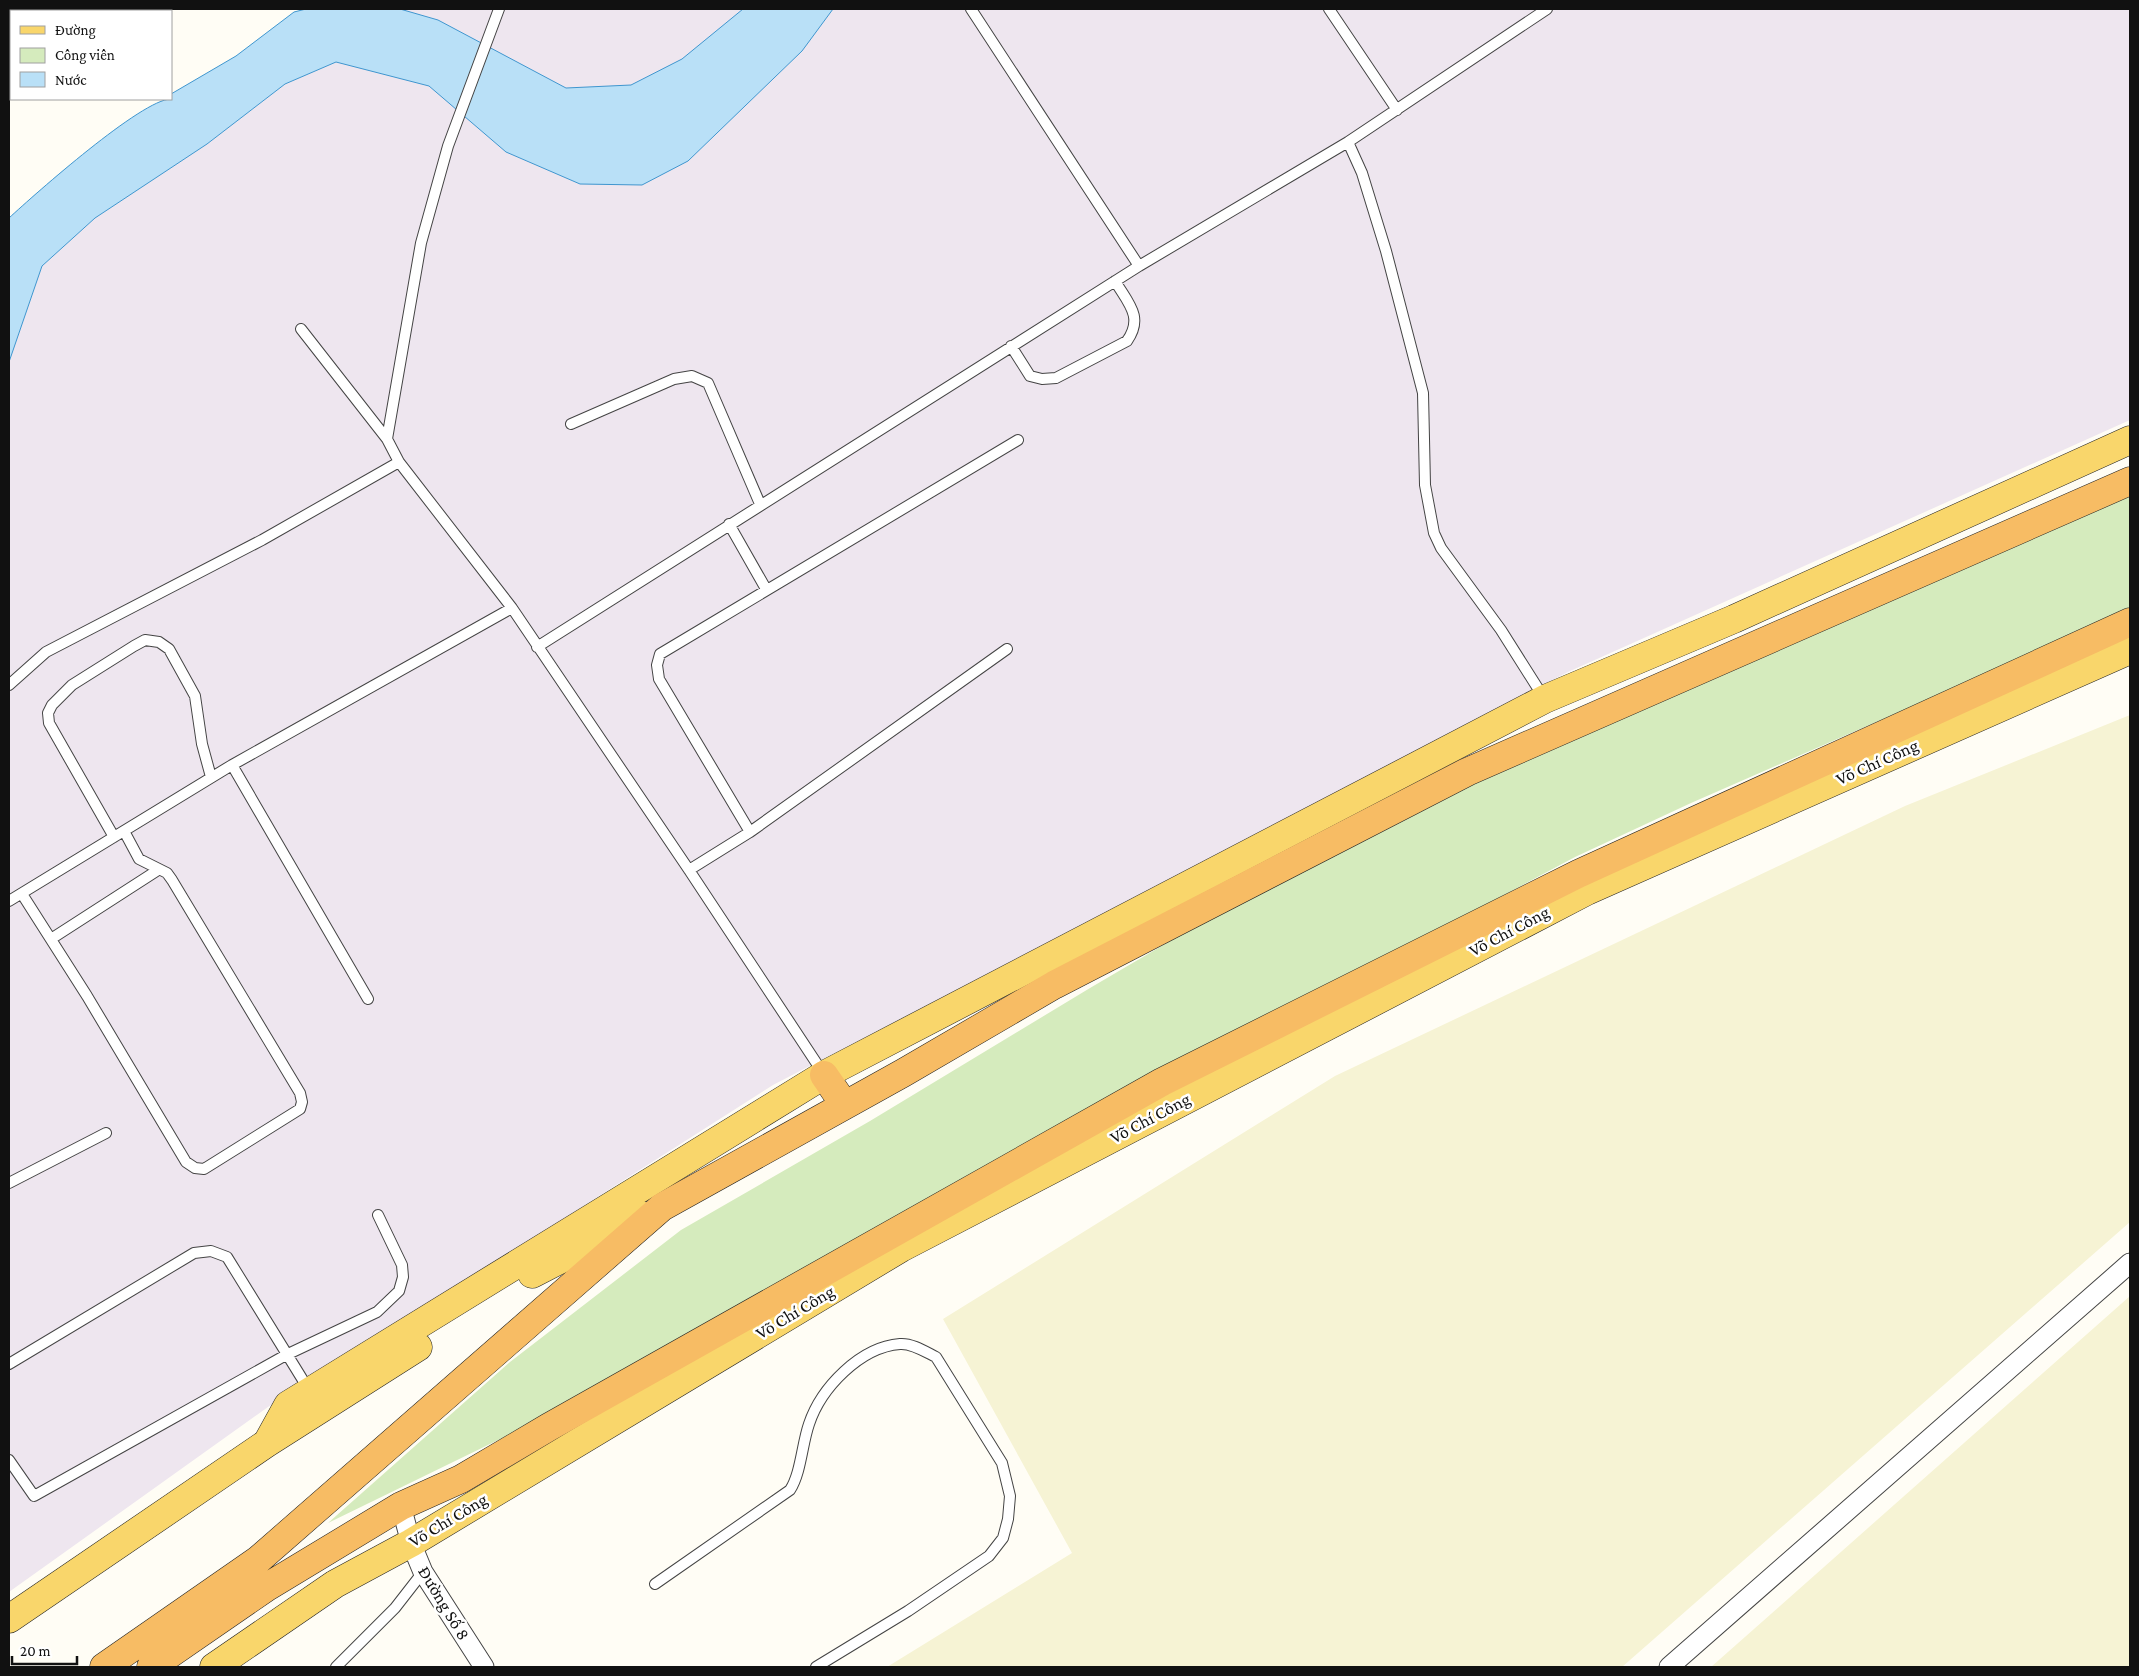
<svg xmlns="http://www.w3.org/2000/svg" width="2139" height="1676" font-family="'Crimson Pro',serif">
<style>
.industrial{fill:#eee6ef}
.farmland{fill:#f6f3d4}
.green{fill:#d5ebbd}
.water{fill:#b9e0f7;stroke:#3f96cf}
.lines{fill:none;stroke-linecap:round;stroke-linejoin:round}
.service-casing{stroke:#444;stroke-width:12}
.minor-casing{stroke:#444;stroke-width:21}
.primary-casing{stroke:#222;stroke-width:29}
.trunk-casing{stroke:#222;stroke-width:29}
.service{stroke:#fff;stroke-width:10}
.minor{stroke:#fff;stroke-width:19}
.primary{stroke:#f9d66b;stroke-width:28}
.trunk{stroke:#f7bc64;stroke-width:28}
.labels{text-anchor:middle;stroke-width:5;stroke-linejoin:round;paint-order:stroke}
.street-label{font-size:18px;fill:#111;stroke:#fff}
</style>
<rect width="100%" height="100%" fill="#fffdf5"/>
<path class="industrial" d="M350 9H2130V420L1568 672 773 1085 268 1407 9 1592V362L42 266 95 218 207 144 285 84 336 62Z"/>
<path class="farmland" d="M2130 715V1222L1622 1667H887L1072 1553 943 1319 1335 1076 1905 806Z
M2130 1296V1667H1711Z"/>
<path class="green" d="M2130 493V611L1691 803 1575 857 901 1218 607 1387 328 1523 510 1362 681 1230 870 1121 1090 988 1252 893 1515 760Z"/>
<path class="water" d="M306 9H400L438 20 566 88 631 85 682 59 743 9H833L802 51 688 161 642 185 580 184 506 152 429 86 336 62 285 84 207 144 95 218 42 266 9 362V218C35 194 142 99 171 99V94L236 56 294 12Z"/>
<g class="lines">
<g class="service-casing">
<path id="service" d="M499 9 448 146 421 243 387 439 399 462 512 608 689 870 823 1073
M971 9 1139 266
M1329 9 1397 110
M1348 142 1362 173 1386 251 1423 393 1425 485 1434 533 1441 548 1501 630 1544 698
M301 329 387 439
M1011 346 1030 376 1042 379 1056 378 1127 341C1144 317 1128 303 1115 281
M571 424 674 379 692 376 708 383 760 504
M729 524 766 589
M537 647 1139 266 1348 142 1547 9
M9 685 46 652 262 540 399 462
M232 765 368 999
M750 832 659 679 657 665 660 654 1018 440
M114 837 49 723 48 713 52 705 72 685 134 646 145 640 159 642 169 649 195 696 202 744 211 777
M689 870 750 832 1007 649
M22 894 87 996 186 1162 195 1168 204 1169 300 1109 302 1102 300 1093 172 880 167 873 139 859 124 831
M9 901 232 765 512 608
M51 939 158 870
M9 1183 106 1133
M9 1364 194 1253 211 1251 227 1257 309 1390
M9 1460 34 1496 286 1355 377 1312 399 1291 403 1277 402 1265 378 1215
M655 1584 790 1490C801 1473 802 1444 809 1424 821 1388 860 1347 900 1344 912 1343 926 1352 936 1357L1002 1463 1010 1496 1008 1519 1003 1538 989 1556 908 1611 816 1667
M336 1667 395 1608 423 1572"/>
</g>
<g class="minor-casing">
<path id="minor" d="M401 1506 411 1543 423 1572 484 1667
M1669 1667 2130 1263"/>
</g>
<g class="primary-casing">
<path id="primary" d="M532 1274 645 1216
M267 1443 288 1405 824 1075 1545 699 1734 619 2130 440
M9 1619 267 1443 418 1347
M214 1667 335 1584 411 1543 901 1248 1587 891 2130 650"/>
</g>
<g class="trunk-casing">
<path id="trunk" d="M824 1075 844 1104
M104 1667 258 1560 662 1207 903 1073 1054 985 1467 772 2130 481
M151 1667 267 1587 401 1506 461 1479 549 1427 1162 1082 1578 874 2130 622"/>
</g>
<use href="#service" class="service"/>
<use href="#minor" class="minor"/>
<use href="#primary" class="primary"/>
<use href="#trunk" class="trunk"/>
</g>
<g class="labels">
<g class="street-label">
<text transform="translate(1877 762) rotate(-24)" y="6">Võ Chí Công</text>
<text transform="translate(1509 931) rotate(-28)" y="6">Võ Chí Công</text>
<text transform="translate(1150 1118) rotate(-28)" y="6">Võ Chí Công</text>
<text transform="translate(795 1312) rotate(-31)" y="6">Võ Chí Công</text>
<text transform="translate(448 1520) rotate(-31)" y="6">Võ Chí Công</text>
<text transform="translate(444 1603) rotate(59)" y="6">Đường Số 8</text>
</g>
</g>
<rect width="2139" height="1676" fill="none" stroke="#111111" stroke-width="20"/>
<rect x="10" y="10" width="162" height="90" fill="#ffffff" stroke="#a0a0a0"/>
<rect x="20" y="26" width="25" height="8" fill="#f9d66b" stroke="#a0a0a0"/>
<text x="55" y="35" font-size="15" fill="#111111">Đường</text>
<rect x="20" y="48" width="25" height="15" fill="#d5ebbd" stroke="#a0a0a0"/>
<text x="55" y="60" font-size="15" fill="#111111">Công viên</text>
<rect x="20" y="72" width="25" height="15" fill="#b9e0f7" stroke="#a0a0a0"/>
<text x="55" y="85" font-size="15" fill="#111111">Nước</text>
<path d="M12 1656v8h65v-8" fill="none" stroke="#111111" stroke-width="2.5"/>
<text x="20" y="1656" font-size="15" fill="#111111" stroke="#ffffff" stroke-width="4" paint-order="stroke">20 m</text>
</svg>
